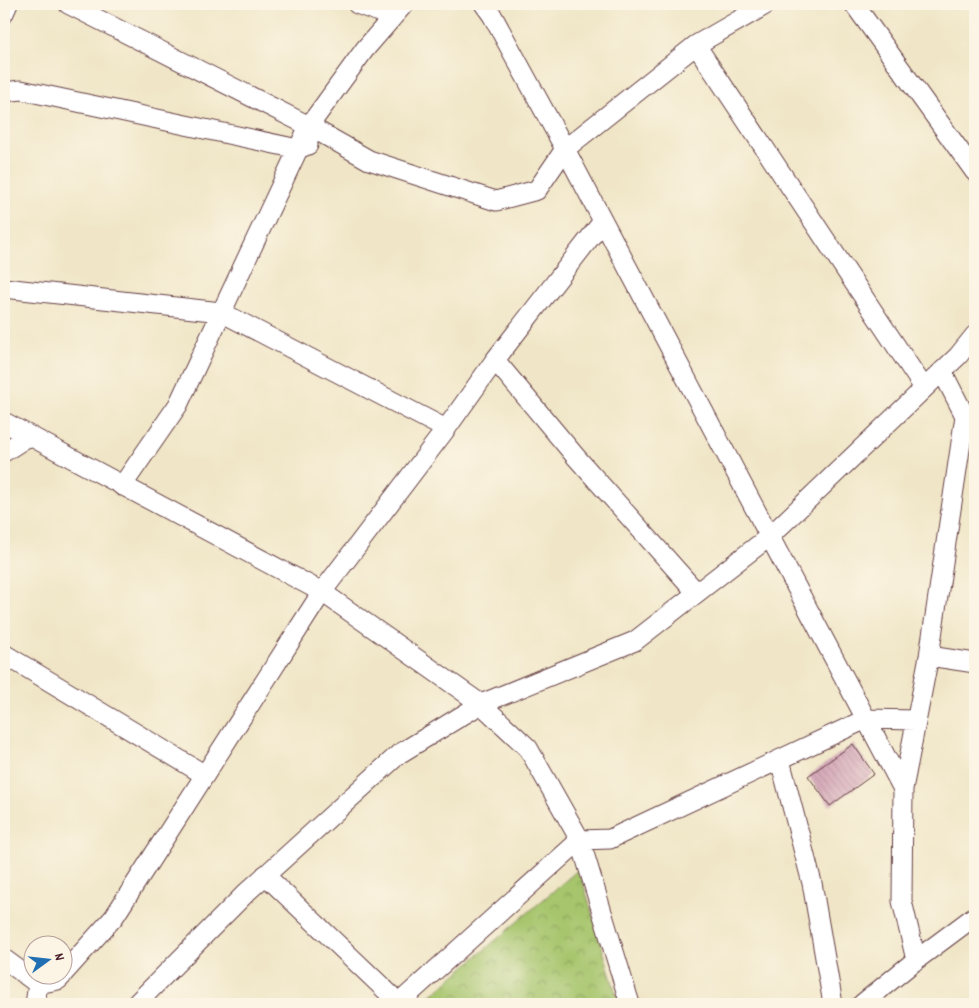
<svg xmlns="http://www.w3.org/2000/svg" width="979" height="1008" font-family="Dekko,sans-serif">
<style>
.park{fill:url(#park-crowns);stroke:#78724c}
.building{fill:url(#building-back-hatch)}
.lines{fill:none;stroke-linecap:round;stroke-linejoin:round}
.minor-casing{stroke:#633d42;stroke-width:21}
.minor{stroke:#fff;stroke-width:19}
</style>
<defs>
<pattern id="park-crowns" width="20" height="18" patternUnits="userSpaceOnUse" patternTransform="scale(1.25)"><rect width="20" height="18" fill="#a6c56c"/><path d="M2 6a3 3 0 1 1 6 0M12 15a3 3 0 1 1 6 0" fill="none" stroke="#899f59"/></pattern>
<pattern id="building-back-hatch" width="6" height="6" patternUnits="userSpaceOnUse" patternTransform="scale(1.25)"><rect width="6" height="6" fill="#d09db3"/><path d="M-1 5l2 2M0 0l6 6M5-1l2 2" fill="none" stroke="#ab7f92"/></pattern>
</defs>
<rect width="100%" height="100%" fill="#fcf5e5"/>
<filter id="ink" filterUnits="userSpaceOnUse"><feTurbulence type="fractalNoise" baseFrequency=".02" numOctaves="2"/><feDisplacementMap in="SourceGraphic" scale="10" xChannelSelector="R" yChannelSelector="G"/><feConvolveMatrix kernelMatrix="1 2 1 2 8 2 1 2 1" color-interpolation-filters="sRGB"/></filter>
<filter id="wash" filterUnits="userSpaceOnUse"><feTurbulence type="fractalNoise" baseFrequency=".0096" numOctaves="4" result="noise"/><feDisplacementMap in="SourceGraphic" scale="20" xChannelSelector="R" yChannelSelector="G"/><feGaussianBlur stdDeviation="1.12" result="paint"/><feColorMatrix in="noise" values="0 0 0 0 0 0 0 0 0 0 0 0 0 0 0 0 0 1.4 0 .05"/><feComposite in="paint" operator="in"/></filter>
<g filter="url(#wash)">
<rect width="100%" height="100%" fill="#f0e6c7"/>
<path class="park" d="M579 869 619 1004H421Z"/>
<g id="blocks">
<path class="building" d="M853 744 874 774 830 806 808 776Z"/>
</g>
</g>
<g filter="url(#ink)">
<use href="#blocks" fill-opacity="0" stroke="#633d42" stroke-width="1"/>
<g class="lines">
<g class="minor-casing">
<path id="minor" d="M68 4 309 126 369 160 496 201 537 190 565 149 696 45 767 4
M357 4 392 17
M484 4 492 15 565 149 903 789
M854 4 975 172
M4 13 8 4
M696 45 924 388
M4 92 21 90 298 149 308 145
M4 288 221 312 446 429
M495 360 576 457 697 593
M4 422 322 592 481 704 528 748 580 840 630 1004
M4 452 29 436
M122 486 178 405 309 126 365 49 404 4
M4 654 205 775
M929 656 975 663
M780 760 812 883 833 1004
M265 875 400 1004
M4 959 38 984 58 980 62 976
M916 960 902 901 903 789 929 656 965 416 942 371
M62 975 114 917 322 592 446 429 495 360 603 221
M399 1003 580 840 610 839 866 719 916 720
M35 1004 38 984
M136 1004 247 892 399 754 481 704 635 641 770 536 958 356 975 335
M862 1004 916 960 975 916"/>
</g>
<use href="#minor" class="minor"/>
</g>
</g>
<rect width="979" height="1008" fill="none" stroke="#fcf5e5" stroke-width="20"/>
<g transform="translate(48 960) rotate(75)"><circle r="24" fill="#fcf5e5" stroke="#b59f9b"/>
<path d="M0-4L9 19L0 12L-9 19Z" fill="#1f6fb2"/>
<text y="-8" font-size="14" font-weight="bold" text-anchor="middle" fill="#4a1f2b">N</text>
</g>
</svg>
